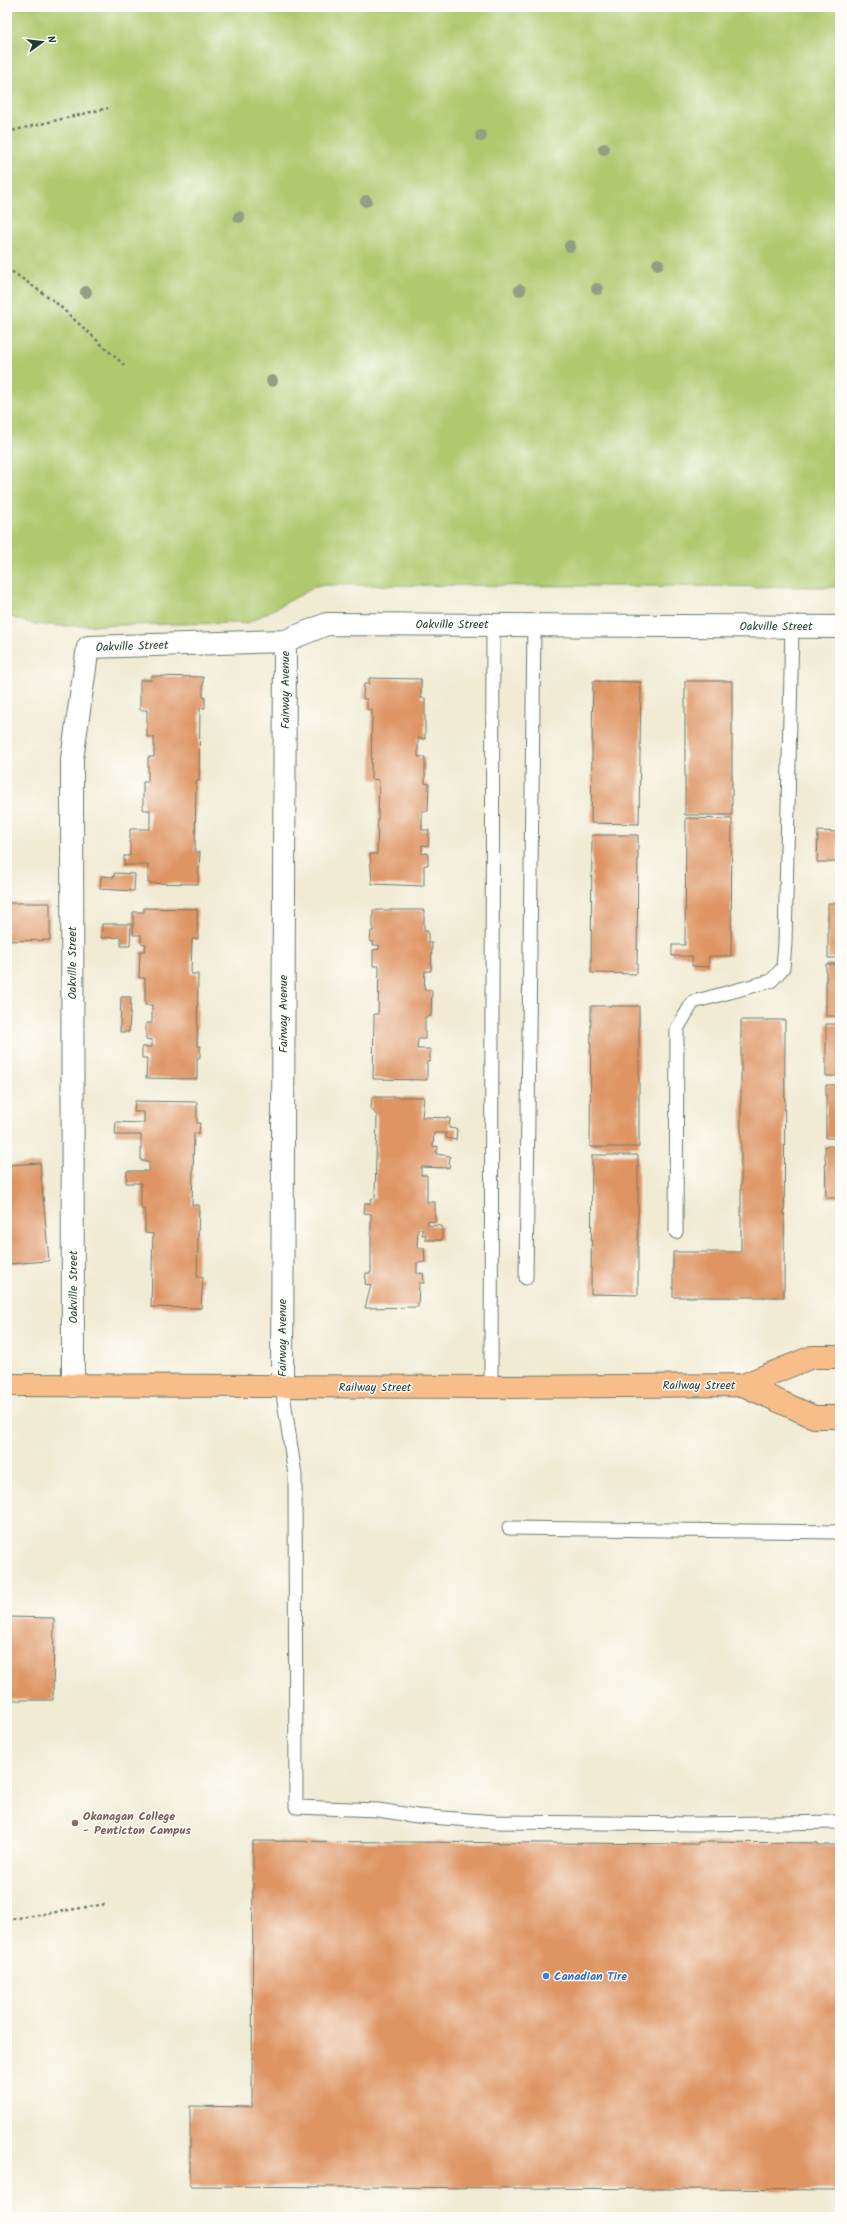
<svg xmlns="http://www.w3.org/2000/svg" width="847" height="2224" font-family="Kalam,sans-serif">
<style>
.green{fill:#afc96e;stroke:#678351}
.building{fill:#de9464}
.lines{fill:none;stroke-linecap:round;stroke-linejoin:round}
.lane-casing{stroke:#687a6c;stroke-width:15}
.street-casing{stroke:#687a6c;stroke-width:24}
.highway-casing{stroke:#687a6c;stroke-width:24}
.path{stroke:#687a6c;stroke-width:2.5;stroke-dasharray:3 3;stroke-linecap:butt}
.lane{stroke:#fff;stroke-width:13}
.street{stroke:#fff;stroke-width:22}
.highway{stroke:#f9bd89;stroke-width:22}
.tree{fill:#919f84}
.education-dot{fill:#8d6e63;stroke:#fdfcf7;stroke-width:1.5}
.shop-dot{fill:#3f7fe0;stroke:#fdfcf7;stroke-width:1.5}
.labels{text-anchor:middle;stroke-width:3;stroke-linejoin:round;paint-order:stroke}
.street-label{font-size:12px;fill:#1f3d34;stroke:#fdfcf7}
.education-label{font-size:12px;font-weight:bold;fill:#785e54;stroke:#fdfcf7;text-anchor:start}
.shop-label{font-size:12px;font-weight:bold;fill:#366cbe;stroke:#fdfcf7;text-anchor:start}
</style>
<rect width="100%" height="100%" fill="#fdfcf7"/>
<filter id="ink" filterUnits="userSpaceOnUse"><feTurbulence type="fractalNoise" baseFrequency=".025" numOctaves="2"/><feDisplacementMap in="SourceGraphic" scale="8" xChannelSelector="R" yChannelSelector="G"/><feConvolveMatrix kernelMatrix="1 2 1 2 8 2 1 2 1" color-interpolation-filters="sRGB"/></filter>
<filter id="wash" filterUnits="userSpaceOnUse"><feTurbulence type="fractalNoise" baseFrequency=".012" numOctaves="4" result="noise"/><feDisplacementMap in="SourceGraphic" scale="16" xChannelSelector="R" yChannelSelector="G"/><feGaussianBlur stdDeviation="0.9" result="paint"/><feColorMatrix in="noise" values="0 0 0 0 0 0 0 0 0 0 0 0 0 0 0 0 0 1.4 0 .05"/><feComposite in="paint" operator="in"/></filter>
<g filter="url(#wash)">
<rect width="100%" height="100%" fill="#f1ebd4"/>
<path class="green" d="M7 7H840V587L319 585 248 623 58 626 33 624 7 616Z"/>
<g id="blocks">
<path class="building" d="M151 676 203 677V697H205V708H200L199 781H196L195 852H200L198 884 148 883V865H124V856H130V829H150V810H143V782H148V757H154V737H147V710H140V680H151Z
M369 678 421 679V698H425V739L418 738V757H425V783L429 784 428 811H422V830H429L428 846 422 845V854L428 853V865H424V886L372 884 370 854H377L379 780 371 779 372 710 367 709V699H363L364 684H369Z
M593 681 641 682 639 824 591 823Z
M685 681H732V815H685Z
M686 818 732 819 731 956H709V967L692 966V956H672V945H685Z
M818 831 838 832V862H817Z
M592 835H638L637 974 591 973Z
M114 873 135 874 134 891 100 889 101 876 114 877Z
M7 903H50V940L7 941Z
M828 903H840V958H828Z
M144 908 197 909 198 939H192L191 974H198L197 1046H200V1058H197V1079L146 1078 147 1058H142V1047H152V1040L146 1039V1023H152V1005H145V978H139L140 951H145L146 944 141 943V935H133V912H144Z
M373 910H424V931H428V943H432L431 971H425L424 990H432L431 1016 425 1017V1039H418L417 1049H430V1061L427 1062V1080L373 1079 374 1014H378L379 966H373V950L379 949V945H373V942H370L371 931H373Z
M102 924H131L130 946H121V937L101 938Z
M826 964H840V1016H826Z
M121 997H131L129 1032H120Z
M591 1006H639V1147H590Z
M741 1020H785L784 1297H673V1252H741Z
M826 1024H840V1076H826Z
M826 1085H840V1138H826Z
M372 1097H424L422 1117 450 1118 449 1128 457 1129 456 1140 446 1138V1133H434L433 1147 438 1146 436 1154 450 1156 449 1168 421 1167V1175H427V1202H435V1222L428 1221V1225L442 1226V1240H425L426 1235H422V1229H418L417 1248H424L425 1262 417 1263V1274L423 1273 424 1283H419L418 1307 365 1308 371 1285 365 1284 366 1273H371V1214L364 1213 365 1203H371V1199L375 1198 377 1116 371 1108Z
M135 1101 197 1102V1123H200L199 1133H194L192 1205H199L197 1277H203L201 1308 151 1307 153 1234 145 1233V1209H141V1183H126L127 1171H149V1161H141V1135H115L116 1122 144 1123V1112H134Z
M825 1146H840V1198H826Z
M592 1155H638V1295L591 1294Z
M40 1163 49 1261 7 1264V1165Z
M7 1617 54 1618 53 1700H7Z
M253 1841 698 1844V1842L818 1843V1845H840V2190L190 2186V2106L252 2107Z"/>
</g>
</g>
<g filter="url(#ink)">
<use href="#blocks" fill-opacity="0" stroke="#687a6c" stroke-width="1"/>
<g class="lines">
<g class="lane-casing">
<path id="lane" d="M676 1232 677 1029 693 1002 771 981 783 968 785 943 792 626
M526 1278 534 625
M282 1387 295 1475 296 1807 378 1810 417 1816 496 1822 700 1824 840 1822
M491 1387 493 625
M509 1528 840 1532"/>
</g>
<g class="street-casing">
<path id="street" d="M73 1386 72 759 88 647 285 641 327 624 840 627
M282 1387 285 641"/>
</g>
<g class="highway-casing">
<path id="highway" d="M7 1385 491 1387 743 1385 812 1357H840
M743 1385 814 1417H840"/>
</g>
<path class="path" d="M7 132 108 108
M7 268 54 301 124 365
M7 1920 106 1904"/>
<use href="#lane" class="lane"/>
<use href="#street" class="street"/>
<use href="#highway" class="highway"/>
</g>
<g class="tree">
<circle cx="481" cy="136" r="6"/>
<circle cx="604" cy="149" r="6"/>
<circle cx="366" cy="201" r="6"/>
<circle cx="239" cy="217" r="6"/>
<circle cx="570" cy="246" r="6"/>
<circle cx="658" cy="264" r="6"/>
<circle cx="597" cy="289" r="6"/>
<circle cx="520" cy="290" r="6"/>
<circle cx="86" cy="292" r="6"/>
<circle cx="272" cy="381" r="6"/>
</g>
</g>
<circle class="education-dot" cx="75" cy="1823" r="4"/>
<circle class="shop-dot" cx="546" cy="1976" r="4"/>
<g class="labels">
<g class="street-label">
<text x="452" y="628">Oakville Street</text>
<text x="776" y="630">Oakville Street</text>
<text transform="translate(132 646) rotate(-2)" y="4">Oakville Street</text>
<text transform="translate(285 690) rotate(-90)" y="4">Fairway Avenue</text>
<text transform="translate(72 963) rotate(-90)" y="4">Oakville Street</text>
<text transform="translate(283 1014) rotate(-90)" y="4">Fairway Avenue</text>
<text transform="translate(73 1287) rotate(-90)" y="4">Oakville Street</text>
<text transform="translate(282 1338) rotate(-90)" y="4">Fairway Avenue</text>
<text x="699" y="1389">Railway Street</text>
<text x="375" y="1391">Railway Street</text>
</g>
<g class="education-label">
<text x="83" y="1820">Okanagan College<tspan x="83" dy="14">- Penticton Campus</tspan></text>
</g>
<g class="shop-label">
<text x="554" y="1980">Canadian Tire</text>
</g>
</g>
<rect width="847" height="2224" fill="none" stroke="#fdfcf7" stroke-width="24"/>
<g transform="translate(42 42) rotate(75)" stroke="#fdfcf7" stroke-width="3" paint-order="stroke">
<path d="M0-3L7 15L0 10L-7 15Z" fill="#1f3d34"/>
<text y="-6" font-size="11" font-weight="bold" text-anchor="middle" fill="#1f3d34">N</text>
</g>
</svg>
